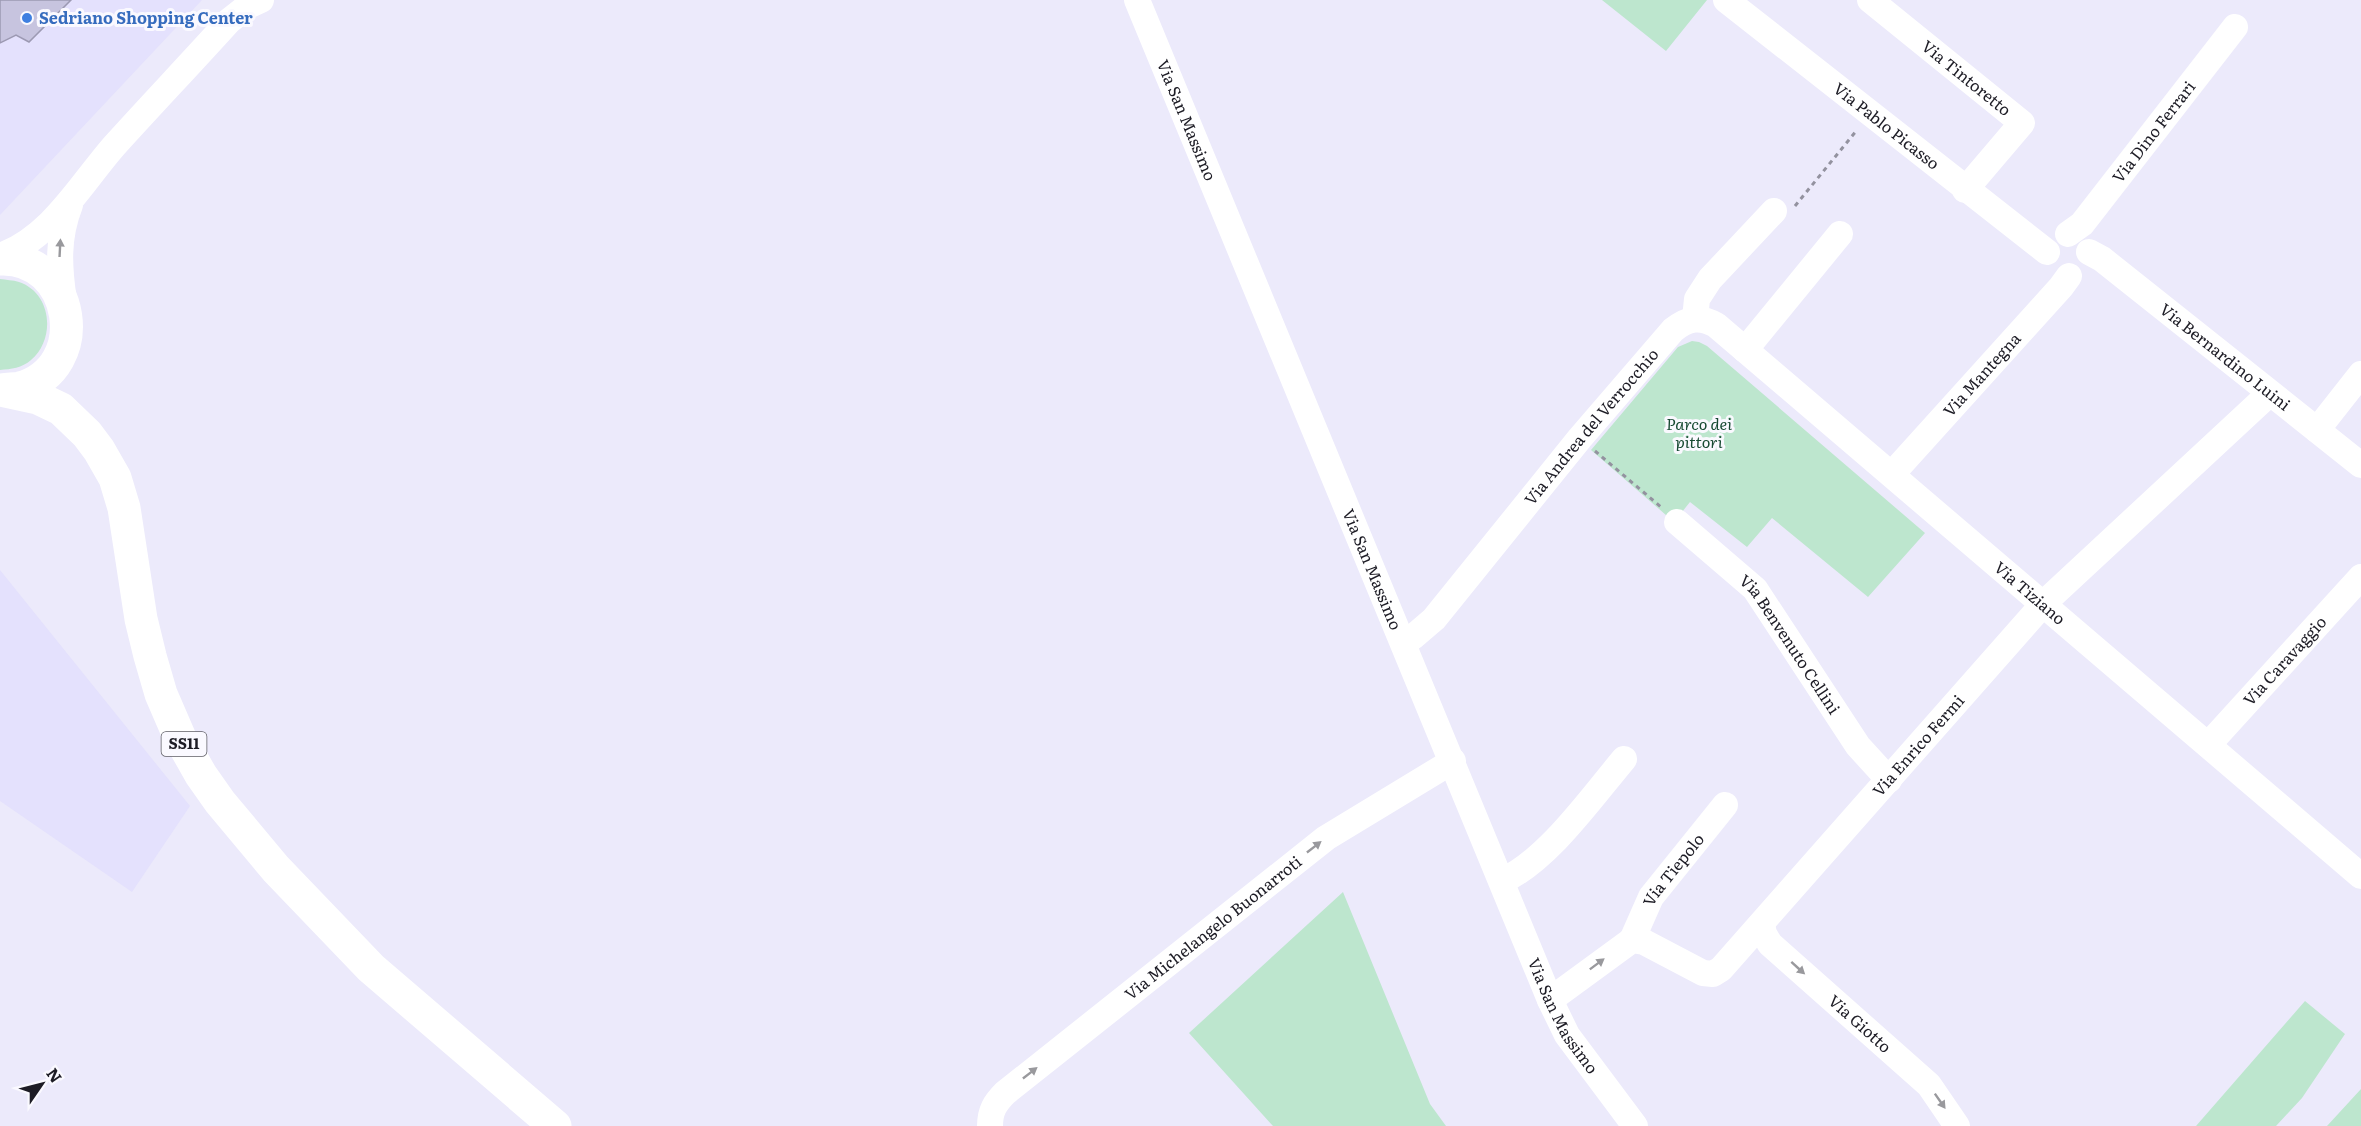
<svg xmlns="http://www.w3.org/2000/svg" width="2361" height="1126" font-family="Literata,serif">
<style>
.built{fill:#e4e1fd}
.green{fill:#bde6ce}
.building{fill:#c7c4df;stroke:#9c99b2;stroke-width:1.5}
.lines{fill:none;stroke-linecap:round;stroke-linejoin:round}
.path{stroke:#93929f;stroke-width:3;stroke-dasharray:4.5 4.5;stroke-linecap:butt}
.minor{stroke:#fff;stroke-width:26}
.major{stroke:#fff;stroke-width:33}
.oneway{fill:#99999d}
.shop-dot{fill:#3f7fe0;stroke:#faf9ff;stroke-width:2}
.labels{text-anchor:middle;stroke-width:6;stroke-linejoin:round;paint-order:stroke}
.shield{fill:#faf9ff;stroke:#5f5e66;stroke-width:1.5}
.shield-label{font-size:15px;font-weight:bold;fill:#1d1c25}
.shop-label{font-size:16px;font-weight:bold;fill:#366cbe;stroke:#faf9ff;text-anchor:start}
.street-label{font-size:16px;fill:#1d1c25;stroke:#faf9ff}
.park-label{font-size:16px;font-style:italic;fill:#174a32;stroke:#faf9ff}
</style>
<rect width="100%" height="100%" fill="#eceafb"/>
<path class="built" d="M0 0H202L0 215Z
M0 570 190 806 132 892 0 801Z"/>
<path class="green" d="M1602 0H1707L1666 51Z
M0 279C6 280 13 280 19 282 52 293 56 339 31 360 22 368 11 369 0 370Z
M1692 341 1699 342 1707 346 1925 533 1868 597 1772 518 1747 547 1690 502 1674 522 1591 450 1678 347Z
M1343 892 1430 1104 1446 1126H1273L1189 1033Z
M2305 1001 2345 1034 2302 1098 2276 1126H2196Z
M2361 1089V1126H2327Z"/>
<path class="building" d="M0 0H71L29 42 16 35 0 43Z"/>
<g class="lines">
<path class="path" d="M1795 206 1857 130
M1595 451 1661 507"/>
<g class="minor">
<path id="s1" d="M1137 0 1550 1000 1567 1035 1635 1126"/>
<path id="s2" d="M1726 0 2047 252"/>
<path id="s3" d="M1870 0 2022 123 1965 190"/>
<path id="s4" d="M2068 234 2082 224 2235 27"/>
<path id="s5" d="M2089 252 2102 259 2361 465"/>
<path d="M0 256C51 238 80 185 114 146 152 104 191 63 229 21L248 6 261 0"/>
<path d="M64 301C59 267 57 238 70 205"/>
<path d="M1695 319 1697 299 1710 279 1774 211"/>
<path d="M1745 350 1840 234"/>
<path d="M2317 430 2361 374"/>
<path id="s6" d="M1892 474 2061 287 2069 276"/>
<path id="s7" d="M1677 522 1755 589 1858 746 1889 780"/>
<path id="s8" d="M1404 641 1413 637 1434 619 1580 438 1673 330C1688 318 1700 316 1716 325L2361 876"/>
<path id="s9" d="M2208 745 2361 577"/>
<path d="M1502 881C1548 860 1591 798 1624 759"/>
<path id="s10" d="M1762 924 1764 934 1770 944 1929 1085 1957 1126"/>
<path id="s11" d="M1632 940 1651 897 1725 805"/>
<path id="s12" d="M1550 1000 1632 940 1644 942 1703 973 1713 974 1721 969 2044 603 2269 394"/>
<path id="s13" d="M990 1126C990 1111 995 1103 1005 1093L1326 838 1453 761"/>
</g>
<path class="major" d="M0 259C75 256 93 368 20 388 14 389 8 389 2 390
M0 390 38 398 61 409 87 434 99 450 115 478 124 508 141 619 150 656 161 694 180 738 201 775 220 802 276 869 371 968 555 1126"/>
</g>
<defs><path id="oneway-solid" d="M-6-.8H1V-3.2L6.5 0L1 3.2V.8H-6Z" transform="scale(1.5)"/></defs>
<g class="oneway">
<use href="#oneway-solid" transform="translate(60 248) rotate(-87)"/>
<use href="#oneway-solid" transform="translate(1314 847) rotate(-38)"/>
<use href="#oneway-solid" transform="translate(1597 964) rotate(-37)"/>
<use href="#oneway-solid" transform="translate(1798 968) rotate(42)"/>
<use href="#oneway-solid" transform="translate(1030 1073) rotate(-38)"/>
<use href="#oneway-solid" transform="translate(1940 1101) rotate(55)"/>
</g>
<circle class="shop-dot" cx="27" cy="18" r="6"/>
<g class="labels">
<rect class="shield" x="161.5" y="732" width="45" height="24" rx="4.5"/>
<g class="shield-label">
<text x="184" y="749">SS11</text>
</g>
<g class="shop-label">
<text x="39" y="24">Sedriano Shopping Center</text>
</g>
<g class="street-label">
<text dy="6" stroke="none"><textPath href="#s3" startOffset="124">Via Tintoretto</textPath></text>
<text dy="6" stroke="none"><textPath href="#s1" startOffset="130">Via San Massimo</textPath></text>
<text dy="6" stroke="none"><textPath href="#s2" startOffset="204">Via Pablo Picasso</textPath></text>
<text dy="6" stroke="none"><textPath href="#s4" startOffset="134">Via Dino Ferrari</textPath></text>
<text dy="6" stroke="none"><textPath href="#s5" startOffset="172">Via Bernardino Luini</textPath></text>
<text dy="6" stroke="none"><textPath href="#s6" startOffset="134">Via Mantegna</textPath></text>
<text dy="6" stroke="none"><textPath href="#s8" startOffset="286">Via Andrea del Verrocchio</textPath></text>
<text dy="6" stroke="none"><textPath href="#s1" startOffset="616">Via San Massimo</textPath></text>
<text dy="6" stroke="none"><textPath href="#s8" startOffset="872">Via Tiziano</textPath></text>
<text dy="6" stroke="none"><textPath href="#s7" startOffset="168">Via Benvenuto Cellini</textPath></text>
<text dy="6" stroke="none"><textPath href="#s9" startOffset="114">Via Caravaggio</textPath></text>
<text dy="6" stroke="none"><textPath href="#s12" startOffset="498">Via Enrico Fermi</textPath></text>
<text dy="6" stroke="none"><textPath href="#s11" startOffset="82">Via Tiepolo</textPath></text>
<text dy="6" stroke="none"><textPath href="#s13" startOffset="303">Via Michelangelo Buonarroti</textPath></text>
<text dy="6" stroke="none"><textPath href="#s1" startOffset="1102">Via San Massimo</textPath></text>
<text dy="6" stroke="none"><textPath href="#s10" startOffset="142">Via Giotto</textPath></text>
</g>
<g class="park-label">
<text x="1699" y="430">Parco dei<tspan x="1699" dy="18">pittori</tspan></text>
</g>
</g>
<g transform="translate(42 1084) rotate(55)" stroke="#faf9ff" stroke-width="4.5" paint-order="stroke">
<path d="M0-4.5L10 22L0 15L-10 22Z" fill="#1d1c25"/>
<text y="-9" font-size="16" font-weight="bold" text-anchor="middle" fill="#1d1c25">N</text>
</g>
</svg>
